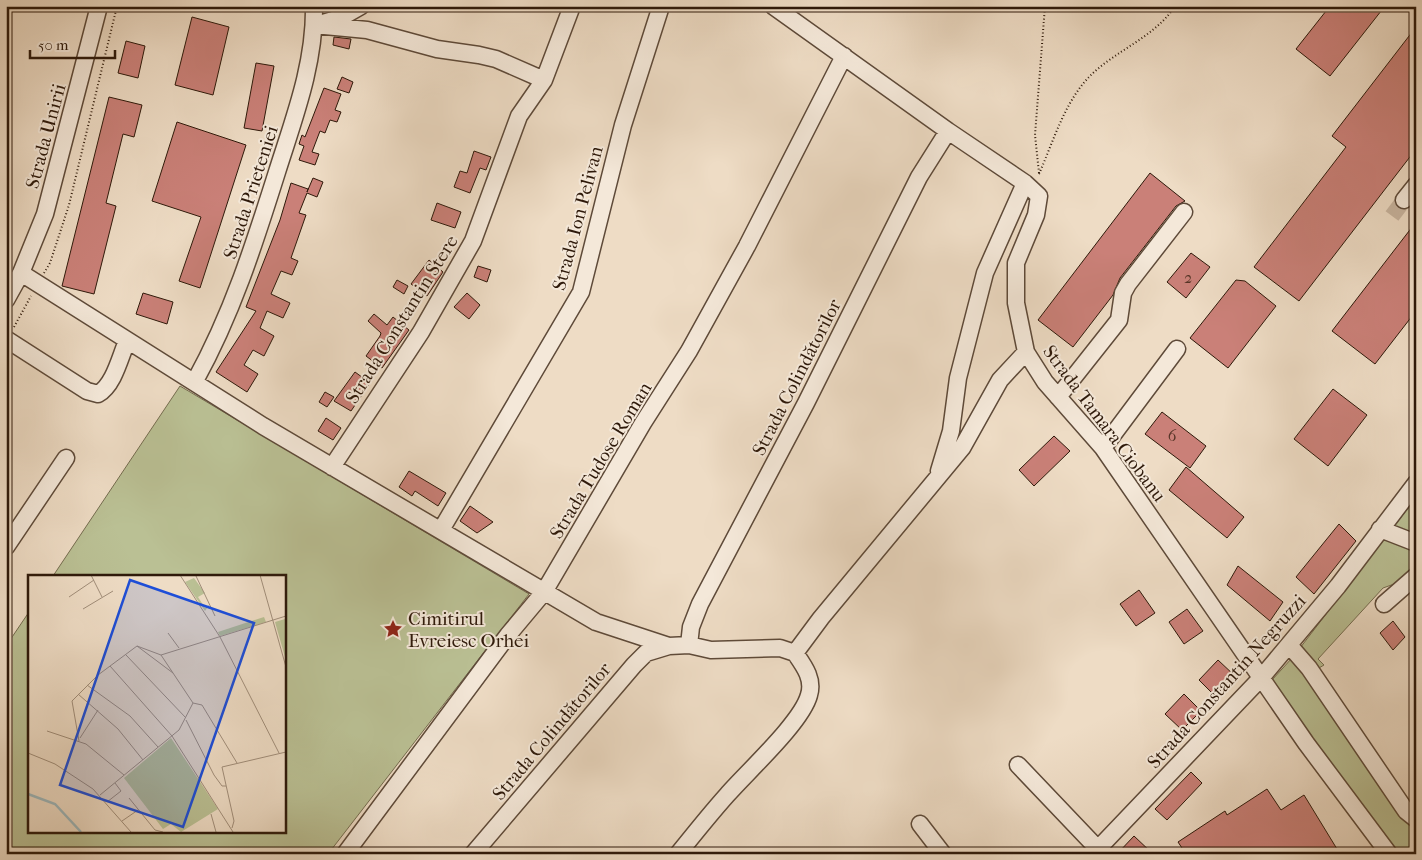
<svg xmlns="http://www.w3.org/2000/svg" width="1422" height="860" font-family="'IM FELL French Canon',serif">
<style>
.green{fill:#bac094;stroke:#746c4f}
.building{fill:#ca8078;stroke:#2e190a}
.lines{fill:none;stroke-linecap:round;stroke-linejoin:round}
.minor-tunnel{stroke:#c8b5a0;stroke-width:16;stroke-dasharray:16 8;stroke-linecap:butt}
.minor-casing{stroke:#5e4a39;stroke-width:19}
.path{stroke:#2e190a;stroke-width:2;stroke-dasharray:1 2.5;stroke-linecap:butt}
.minor{stroke:#f4e8d9;stroke-width:16}
.labels{text-anchor:middle;stroke-width:4;stroke-linejoin:round;paint-order:stroke}
.number-label{font-size:16px;fill:#553326}
.street-label{font-size:19px;fill:#2e190a;stroke:#f4e8d9}
.poi-label{font-size:19px;fill:#2e190a;stroke:#f4e8d9;text-anchor:start}
.inset-river{fill:none;stroke:#9eb9be;stroke-width:2.5}
.inset-road{fill:none;stroke:#a18e7a;stroke-width:1}
.view{fill:#1d4ed8;fill-opacity:0.15;stroke:#1d4ed8;stroke-width:2.5}
.inset-edge{fill:none;stroke:#2e190a;stroke-width:2.5}
</style>
<rect width="100%" height="100%" fill="#eedcc5"/>
<filter id="stains"><feTurbulence type="fractalNoise" baseFrequency=".004" numOctaves="4"/><feColorMatrix values="0 0 0 0 .2 0 0 0 0 .09 0 0 0 0 .02 0 0 0 .5 -.17"/></filter>
<radialGradient id="worn" r=".72"><stop offset=".6" stop-color="#630" stop-opacity="0"/><stop offset="1" stop-color="#630" stop-opacity=".3"/></radialGradient>
<path class="green" d="M180 386 529 594 328 854H6V646L29 612V831H284V576H53Z
M1416 498V521L1411 527 1416 533V538L1391 530Z
M1383 540 1404 542 1416 548V566L1397 583 1383 588 1318 659 1324 665 1319 668 1300 648Z
M1292 658 1416 830V854H1398L1275 688 1272 680Z"/>
<path class="building" d="M1330 6H1385L1330 76 1296 49Z
M192 17 229 27 213 95 175 85Z
M1416 27V149L1299 301 1254 267 1346 147 1332 136Z
M334 37 351 39 349 49 333 45Z
M126 41 145 46 138 78 118 73Z
M256 63 274 66 262 131 244 128Z
M342 77 353 82 349 93 337 89Z
M324 88 341 94 335 110 341 112 337 122 330 120 325 133 320 131 312 152 319 154 315 165 299 160 304 146 299 144 302 135 305 137Z
M109 97 142 105 134 137 123 134 106 203 116 206 94 294 62 286Z
M177 122 246 145 200 288 179 281 201 217 152 201Z
M474 151 491 157 486 170 480 168 470 193 454 187 460 171 467 173Z
M1150 173 1185 201 1176 206 1120 278 1113 295 1073 347 1038 320Z
M313 178 323 182 317 197 307 193 299 213 306 215 291 258 298 261 292 275 281 271 271 294 290 303 283 318 267 311 260 328 274 336 264 356 253 350 244 365 258 374 247 392 216 372 256 311 246 307 280 220 291 183 308 189 307 192Z
M437 203 461 212 455 228 431 220Z
M1416 222V311L1375 364 1332 331Z
M1191 253 1210 267 1186 298 1167 282Z
M429 260 443 272 427 296 411 284Z
M478 266 491 270 487 282 474 277Z
M397 280 408 286 404 294 393 287Z
M1236 280 1245 281 1276 306 1228 368 1190 338Z
M143 293 173 302 167 324 136 314Z
M467 293 480 305 469 319 454 307Z
M374 314 387 325 393 317 409 330 382 368 366 356 380 336 381 333 368 321Z
M355 372 370 383 351 411 334 401Z
M1333 389 1367 415 1328 466 1294 439Z
M325 392 334 397 327 407 319 402Z
M1162 412 1206 446 1190 468 1145 434Z
M326 418 341 428 333 440 318 431Z
M1054 436 1070 451 1034 486 1019 470Z
M1186 467 1244 517 1227 538 1169 490Z
M409 471 446 493 438 506 415 491 412 496 399 487Z
M470 506 493 522 477 533 460 521Z
M1339 524 1356 541 1314 594 1296 577Z
M1238 566 1283 602 1270 621 1227 585Z
M1139 590 1155 613 1136 626 1120 604Z
M1187 609 1203 631 1184 644 1169 622Z
M1393 621 1405 637 1393 650 1380 633Z
M1218 660 1235 676 1215 696 1199 680Z
M1184 694 1201 711 1182 730 1165 714Z
M1191 772 1202 783 1167 820 1155 809Z
M1267 789 1281 810 1304 795 1337 849 1330 854H1186L1178 842 1225 811 1227 815Z
M1134 836 1153 854H1117Z"/>
<g class="lines">
<path class="minor-tunnel" d="M1392 216 1404 200"/>
<g class="minor-casing">
<path id="minor" d="M773 6 948 131 1025 183 1039 196 1036 215 1016 263V303L1026 352 1045 382 1103 448 1306 743 1389 854
M323 23 340 18 361 6
M314 25 367 30 437 49 479 55 496 59 544 80
M1404 200 1416 185
M21 273 263 426 596 622 669 646 689 645 711 650 780 648 795 653
M6 300 21 273 45 214 99 6
M6 339 87 391 98 394C114 385 120 357 127 341
M195 381C232 314 254 245 277 172 294 118 315 64 314 6
M1058 397 1119 320 1123 293 1128 284 1184 212
M1103 448 1177 349
M332 467 421 332 473 241 519 116 544 80 572 6
M939 471 951 431 958 378 985 273 1025 183
M1380 529 1416 543
M441 530 581 292 623 125 661 6
M6 547 66 458
M1384 604 1416 576
M689 645 691 627 700 604 806 403 919 177 948 131
M1289 645 1309 668 1406 811 1416 819
M1018 765 1098 849
M920 824 943 854
M345 854 508 635 544 592 643 423 689 351 747 246 844 56
M473 854 634 665 646 653 669 646
M678 854C694 834 710 814 727 795 747 772 802 722 809 695 814 679 804 666 795 653L821 618 962 448 1000 380 1026 352
M1093 854 1261 678 1338 586 1416 483"/>
</g>
<path class="path" d="M1039 173 1035 135 1045 6
M1039 174C1054 140 1065 100 1092 74 1117 50 1156 36 1175 6
M44 273 50 263 69 205 117 6
M14 327 31 296"/>
<use href="#minor" class="minor"/>
</g>
<defs>
<g id="sight-bare" transform="scale(1.5)"><path d="M0-6L1.8-2.2L6-1.7L2.9 1.2L3.7 5.4L0 3.3L-3.7 5.4L-2.9 1.2L-6-1.7L-1.8-2.2Z" fill="#8f2418" stroke="#f4e8d9" stroke-width="2.5" paint-order="stroke"/></g>
</defs>
<g fill-rule="evenodd">
<use href="#sight-bare" x="393" y="629"/>
</g>
<g class="labels">
<g class="number-label">
<text x="1188" y="283">2</text>
<text x="1172" y="441">6</text>
</g>
<g class="street-label">
<text transform="translate(45 136) rotate(-75)" y="7">Strada Unirii</text>
<text transform="translate(250 192) rotate(-72)" y="7">Strada Prieteniei</text>
<text transform="translate(577 218) rotate(-75)" y="7">Strada Ion Pelivan</text>
<text transform="translate(401 319) rotate(-58)" y="7">Strada Constantin Stere</text>
<text transform="translate(796 377) rotate(-63)" y="7">Strada Colindătorilor</text>
<text transform="translate(1105 423) rotate(53)" y="7">Strada Tamara Ciobanu</text>
<text transform="translate(600 460) rotate(-59)" y="7">Strada Tudose Roman</text>
<text transform="translate(1226 681) rotate(-48)" y="7">Strada Constantin Negruzzi</text>
<text transform="translate(551 731) rotate(-50)" y="7">Strada Colindătorilor</text>
</g>
<g class="poi-label">
<text x="408" y="625">Cimitirul<tspan x="408" dy="22">Evreiesc Orhei</tspan></text>
</g>
</g>
<g transform="translate(28 575)">
<rect width="258" height="258" fill="#eedcc5"/>
<path d="M166 3 177 18 170 22 177 33 182 29 177 36 157 7ZM236 42 238 47 192 61 190 57ZM257 44V82L247 47ZM143 163 190 234 153 257 143 249 135 254 96 203Z" fill="#bac094"/>
<path class="inset-river" d="M0 219 27 229 53 257"/>
<path class="inset-road" d="M63 0 74 22M152 0 192 62 251 178M232 0 258 92M168 1 187 41M41 22 66 5M55 34 85 16M140 58 151 73M109 71 145 98M98 80 158 143M133 80 165 128 174 130 209 188M82 91 144 161 205 257M59 110 102 141 130 172M50 119 90 154 115 185M158 145 186 200 194 211H198M19 156 58 169 96 200M52 163 70 135M51 166 44 126 70 100 109 71 133 80 258 41M0 178 27 189 65 214 103 257M72 220 151 155 165 128M101 223 127 255 135 257M79 227 93 216 87 208M183 239 188 257M94 246 110 235M204 253 206 246 194 192 258 177"/>
<path class="view" d="M102 5 226 48 155 252 32 210Z"/>
<rect width="258" height="258" class="inset-edge"/>
</g>
<rect width="1422" height="860" fill="none" stroke="#eedcc5" stroke-width="25"/>
<rect x="8" y="8" width="1407" height="845" fill="none" stroke="#2e190a" stroke-width="2.5"/>
<rect x="12" y="12" width="1397" height="835" fill="none" stroke="#2e190a"/>
<path d="M30 50v8h85v-8" fill="none" stroke="#2e190a" stroke-width="2.5"/>
<text x="38" y="50" font-size="15" fill="#2e190a" stroke="#f4e8d9" stroke-width="4" paint-order="stroke">50 m</text>
<rect width="100%" height="100%" filter="url(#stains)"/>
<rect width="100%" height="100%" fill="url(#worn)"/>
</svg>
